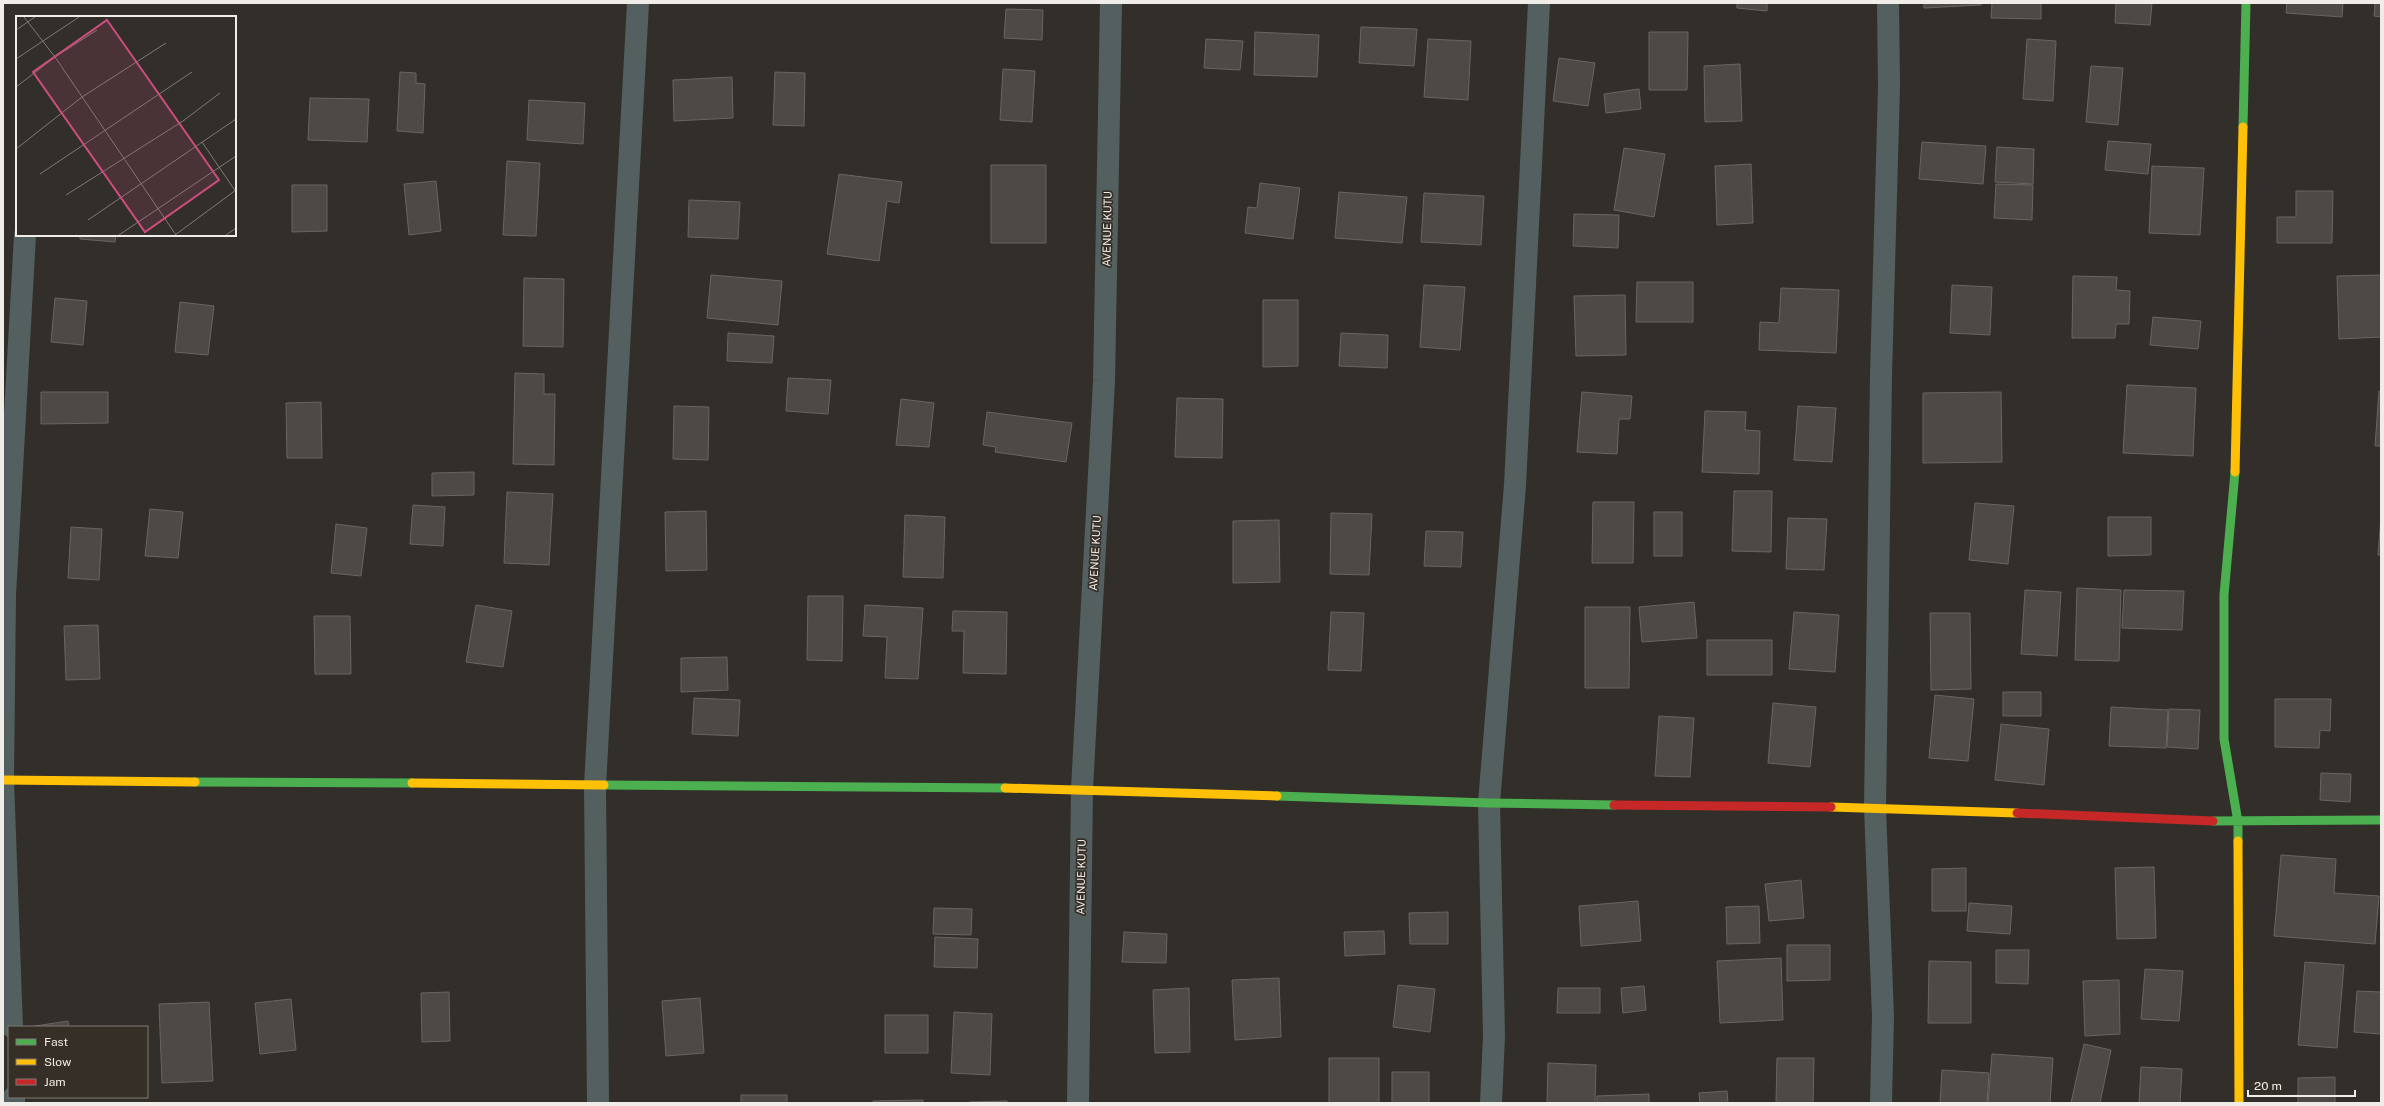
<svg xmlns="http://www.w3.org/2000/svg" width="2384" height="1106" font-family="'Public Sans',sans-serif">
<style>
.building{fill:#4c4946;stroke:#686562}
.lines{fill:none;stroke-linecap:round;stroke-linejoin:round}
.street{stroke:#53605f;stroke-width:22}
.fast{stroke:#4caf50;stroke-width:9}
.slow{stroke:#ffc107;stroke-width:9}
.jam{stroke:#c62828;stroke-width:9}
.labels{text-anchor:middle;stroke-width:3.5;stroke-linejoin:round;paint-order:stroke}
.street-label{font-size:11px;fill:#f0ece7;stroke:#362f27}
.inset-road{fill:none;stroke:#7e7b76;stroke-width:1}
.view{fill:#ce4d7e;fill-opacity:0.15;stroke:#ce4d7e;stroke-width:2}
.inset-edge{fill:none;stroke:#f0ece7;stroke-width:2}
</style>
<rect width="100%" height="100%" fill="#322f2a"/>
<path class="building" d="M1737 3H1767V11L1737 8Z
M1924 3H1981V5L1924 8Z
M1992 3H2041V19L1991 18Z
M2116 3H2152L2150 25 2115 23Z
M2287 3H2343L2342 17 2286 13Z
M2375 3H2381V17L2374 16Z
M1006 9 1043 10 1042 40 1004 38Z
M1361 27 1417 29 1414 66 1359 63Z
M1255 32 1319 35 1317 77 1254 75Z
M1649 32H1688L1687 90H1649Z
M1206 39 1243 41 1240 70 1204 68Z
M1428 39 1471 41 1468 100 1424 97Z
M2027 39 2056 41 2053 101 2023 99Z
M1559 58 1595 63 1588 106 1553 101Z
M1740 64 1742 121 1705 122 1704 66Z
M2091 66 2123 68 2118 125 2086 122Z
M1003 69 1035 71 1032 122 1000 120Z
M400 72 416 73V83L425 84 423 133 397 131Z
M775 72 805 73 804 126 773 125Z
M732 77 733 118 674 121 673 80Z
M1639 89 1641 109 1606 113 1604 94Z
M310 98 369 99 367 142 308 140Z
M529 100 585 103 583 144 527 140Z
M2108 141 2151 144 2148 174 2105 170Z
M1922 142 1986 146 1983 184 1919 179Z
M1997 147 2034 149 2033 184 1995 182Z
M1624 148 1665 154 1654 217 1614 210Z
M507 161 540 163 536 236 503 235Z
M1751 164 1753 223 1717 225 1715 166Z
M991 165H1046V243H991Z
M2152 166 2204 168 2200 235 2149 233Z
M839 174 902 182 899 203 887 201 879 261 827 254Z
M436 181 441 231 409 235 404 184Z
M1260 183 1300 188 1293 239 1245 233 1248 207 1257 208Z
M1996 184 2033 185 2032 220 1994 218Z
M292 185H327V231L292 232Z
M2296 191H2333L2332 243H2277V217H2296Z
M1339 192 1407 197 1402 243 1335 238Z
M1424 193 1484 196 1481 245 1421 242Z
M689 200 740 202 738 239 688 237Z
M1574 214 1619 215 1618 248 1573 246Z
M80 235H116L115 242 80 239Z
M711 275 782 281 778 325 707 318Z
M2381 275V337L2339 339 2337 276Z
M2073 276 2117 277 2116 290 2130 291 2129 324H2116L2115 338H2072Z
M524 278 564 279 563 347 523 346Z
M1637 282H1693V322H1636Z
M1424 285 1465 287 1460 350 1420 347Z
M1952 285 1992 287 1990 335 1950 333Z
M1781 288 1839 290 1836 353 1759 350 1760 322 1779 323Z
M1625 295 1626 355 1576 356 1574 296Z
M55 298 87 301 83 345 51 342Z
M1263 300H1298V366L1263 367Z
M180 302 214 306 208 355 175 352Z
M2153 317 2201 321 2198 349 2150 345Z
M728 333 774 336 772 363 727 361Z
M1341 333 1388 335 1387 368 1339 366Z
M515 373 544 374V394H555L554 465 513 464Z
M788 378 831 380 828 414 786 411Z
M2127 385 2196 388 2193 456 2123 453Z
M2379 391H2381V446H2375Z
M41 392H108V423L41 424Z
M1582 392 1632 396 1630 419H1619L1617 454 1577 452Z
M2001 392 2002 462 1923 463V393Z
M1177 398 1223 399 1222 458 1175 457Z
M901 399 934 403 929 447 896 445Z
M321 402 322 458H287L286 403Z
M674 406 709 407 708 460 673 459Z
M1798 406 1836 408 1832 462 1794 460Z
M1705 411 1746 412 1745 430 1760 431 1759 474 1702 472Z
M987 412 1072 423 1066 462 995 452 996 447 983 445Z
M474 472V495L432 496V473Z
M1734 491H1772L1771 552 1732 551Z
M507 492 553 494 549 565 504 563Z
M1593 502H1634L1633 563H1592Z
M1975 503 2014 506 2008 564 1969 560Z
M413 505 445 507 443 546 410 544Z
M150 509 183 512 178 558 145 556Z
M706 511 707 570 666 571 665 512Z
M1654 512H1682V556H1654Z
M1331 513 1372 514 1369 575 1330 574Z
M905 515 945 517 943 578 903 577Z
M2108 517H2151V555L2108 556Z
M2381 517V555H2378Z
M1788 518 1827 519 1824 570 1786 569Z
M1279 520 1280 582 1233 583V521Z
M336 524 367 528 361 576 331 573Z
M71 527 102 529 99 580 68 578Z
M1426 531 1463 532 1461 567 1424 566Z
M2077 588 2121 590 2119 661 2075 660Z
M2025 590 2061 592 2057 656 2021 654Z
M2124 590 2184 591 2182 630 2122 628Z
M808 596H843L842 661 807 660Z
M1694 602 1697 638 1642 642 1639 607Z
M476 605 512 611 503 667 466 662Z
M865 605 923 608 918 679 885 678 887 637 863 636Z
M1585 607H1630L1629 688H1585Z
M953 611 1007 612 1006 674 963 673 964 631H952Z
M1331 612 1364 613 1361 671 1328 670Z
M1794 612 1839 615 1835 672 1789 669Z
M1930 613H1970L1971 689 1931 690Z
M314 616H350L351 674H315Z
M98 625 100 679 66 680 64 626Z
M1707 640H1772V675H1707Z
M727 657 728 690 681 692V658Z
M2003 692H2041V716H2003Z
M1935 695 1974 699 1968 761 1929 758Z
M694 698 740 700 738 736 692 734Z
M2275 699H2331L2330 731 2320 730 2319 748 2275 747Z
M1773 703 1816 707 1810 767 1768 763Z
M2111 707 2168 710 2166 748 2109 746Z
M2169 709 2200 710 2198 749 2167 747Z
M1659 716 1694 718 1690 777 1655 776Z
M2001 724 2049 729 2044 785 1995 780Z
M2321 773 2351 774 2350 802 2320 800Z
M2281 855 2336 859 2334 893 2379 896 2375 944 2274 936Z
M2154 867 2156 938 2117 939 2115 868Z
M1966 868V911H1932V869Z
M1801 880 1804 918 1769 921 1765 884Z
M1638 901 1641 941 1581 946 1579 906Z
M1969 903 2012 906 2010 934 1967 931Z
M1759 906 1760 943 1727 944 1726 907Z
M934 908 972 909 971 935 933 934Z
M1448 912V944H1410L1409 913Z
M1384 931 1385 954 1345 956 1344 932Z
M1124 932 1167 934 1166 963 1122 962Z
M935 937 978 939 977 968 934 967Z
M1787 945H1830V980L1787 981Z
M1996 950H2029L2028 984 1996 983Z
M1781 958 1783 1020 1720 1023 1717 961Z
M1929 961 1971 962V1023H1928Z
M2305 962 2344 965 2337 1048 2298 1045Z
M2145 969 2183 971 2179 1021 2141 1019Z
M1279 978 1281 1037 1235 1040 1232 980Z
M2119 980 2120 1034 2085 1036 2083 981Z
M1398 985 1435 989 1430 1032 1393 1027Z
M1644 986 1646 1010 1623 1013 1621 988Z
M1189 988 1190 1052 1155 1053 1153 990Z
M1558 988H1600V1013H1557Z
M2357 991 2381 992V1034L2354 1032Z
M449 992 450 1041 422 1042 421 993Z
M700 998 704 1053 666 1056 662 1001Z
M291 999 296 1050 260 1054 255 1003Z
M209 1002 213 1081 162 1083 159 1004Z
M954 1012 992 1014 990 1075 951 1073Z
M885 1015H928V1053H885Z
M68 1021 69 1027H29Z
M2084 1044 2111 1050 2100 1103H2071Z
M1992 1054 2053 1058 2050 1103H1988Z
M1329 1058H1379V1103H1329Z
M1777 1058H1814L1813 1103H1776Z
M1548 1063 1596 1065 1595 1103H1547Z
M2141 1067 2182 1069 2180 1103H2139Z
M1942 1070 1989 1073 1987 1103H1940Z
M1392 1072H1429V1103H1392Z
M2335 1077V1103H2298V1078Z
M1727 1091 1728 1103H1700L1699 1093Z
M1649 1094V1103H1597V1096Z
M741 1095H787V1103H741Z
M923 1100V1103H873V1101Z
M1007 1101V1103H969V1102Z"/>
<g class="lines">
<path class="street" d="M12 1027 3 780 5 595 25 235
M14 1097V1103
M598 1103 595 786 638 3
M1078 1103 1082 789 1104 381 1111 3
M1491 1103 1494 1036 1489 803 1515 485 1539 3
M1881 1103 1883 1016 1875 808 1881 375 1889 87 1888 3"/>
<path class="fast" d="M2243 127 2246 3
M2235 472 2224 595V739L2238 822V841
M195 782 412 783
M604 785 1005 788
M1277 796 1489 803 1614 805
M2213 821 2381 820"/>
<path class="slow" d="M2235 472 2243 127
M3 780 195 782
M412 783 604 785
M1005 788 1277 796
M1831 807 2017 813
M2238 841 2239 1103"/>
<path class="jam" d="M1614 805 1831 807
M2017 813 2213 821"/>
</g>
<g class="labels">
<g class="street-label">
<text transform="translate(1107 229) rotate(-89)" y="4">AVENUE KUTU</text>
<text transform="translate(1095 553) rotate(-87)" y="4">AVENUE KUTU</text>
<text transform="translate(1081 877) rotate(-89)" y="4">AVENUE KUTU</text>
</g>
</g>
<g transform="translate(16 16)">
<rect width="220" height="220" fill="#322f2a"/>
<path class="inset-road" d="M8 1 39 41 160 219M0 14 19 1M0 43 63 1M0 71 39 41 81 14M186 126 220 176M0 133 66 81 150 27M24 158 176 56M50 179 167 105 204 77M72 204 220 103M103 219 220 140M159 219 220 174M210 219 220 212"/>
<path class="view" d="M91 4 203 164 129 216 17 56Z"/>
<rect width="220" height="220" class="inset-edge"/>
</g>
<rect width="2384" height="1106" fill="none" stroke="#f0ece7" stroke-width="8"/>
<rect x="8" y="1026" width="140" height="72" fill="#362f27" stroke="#807b74"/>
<rect x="16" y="1039" width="20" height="6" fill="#4caf50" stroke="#807b74"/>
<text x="44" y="1046" font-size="12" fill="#f0ece7">Fast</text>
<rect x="16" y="1059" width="20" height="6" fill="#ffc107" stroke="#807b74"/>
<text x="44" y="1066" font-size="12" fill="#f0ece7">Slow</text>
<rect x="16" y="1079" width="20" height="6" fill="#c62828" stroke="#807b74"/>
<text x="44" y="1086" font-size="12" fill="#f0ece7">Jam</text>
<path d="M2248 1090v6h107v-6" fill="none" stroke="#f0ece7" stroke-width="2"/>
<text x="2254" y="1090" font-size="12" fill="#f0ece7" stroke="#362f27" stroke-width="3" paint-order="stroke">20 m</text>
</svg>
